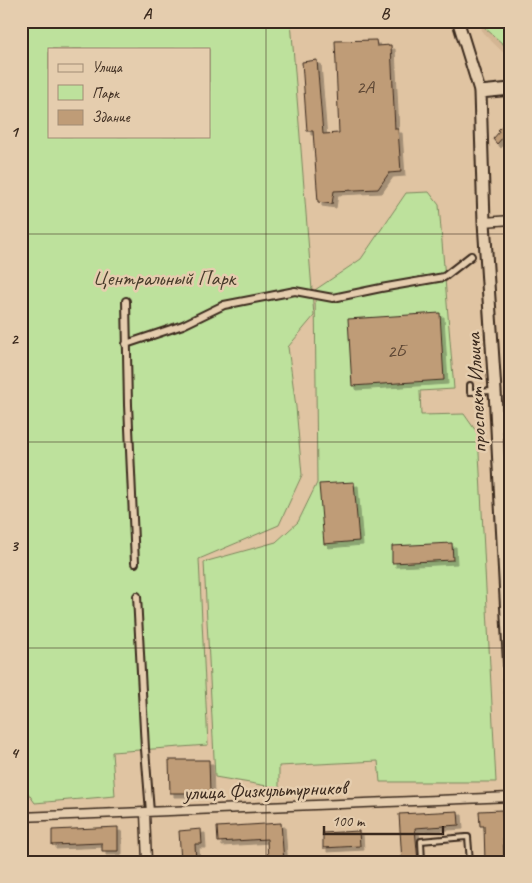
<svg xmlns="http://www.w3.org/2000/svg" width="532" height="883" font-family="Caveat,sans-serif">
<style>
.built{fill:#d3b593}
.green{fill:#bde19c;stroke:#7c865d;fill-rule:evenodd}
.building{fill:#bf9c77;stroke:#3b2a1e;filter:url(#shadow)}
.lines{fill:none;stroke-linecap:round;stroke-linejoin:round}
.service-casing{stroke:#3b2a1e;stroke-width:8}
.pedestrian-casing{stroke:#3b2a1e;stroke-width:10}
.minor-casing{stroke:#3b2a1e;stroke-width:11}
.tertiary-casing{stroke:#3b2a1e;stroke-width:14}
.secondary-casing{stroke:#3b2a1e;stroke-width:15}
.service{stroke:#e5cdae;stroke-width:4}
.pedestrian{stroke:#e5cdae;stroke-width:6}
.minor{stroke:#e5cdae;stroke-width:8}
.tertiary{stroke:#e5cdae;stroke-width:10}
.secondary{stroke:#e5cdae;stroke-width:11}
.grid{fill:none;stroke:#3b2a1e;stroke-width:1;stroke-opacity:0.55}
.labels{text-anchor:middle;stroke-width:5;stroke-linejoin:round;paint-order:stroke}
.number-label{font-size:19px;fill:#5c4634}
.park-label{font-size:21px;fill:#483c2b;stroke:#e5cdae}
.street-label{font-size:21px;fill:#3b2a1e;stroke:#e5cdae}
.neatline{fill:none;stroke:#3b2a1e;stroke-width:2}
.grid-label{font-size:16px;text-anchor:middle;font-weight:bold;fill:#3b2a1e}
</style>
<defs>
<filter id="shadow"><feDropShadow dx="4" dy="4" stdDeviation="0" flood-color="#0004"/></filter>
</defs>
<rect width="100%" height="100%" fill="#e0c4a2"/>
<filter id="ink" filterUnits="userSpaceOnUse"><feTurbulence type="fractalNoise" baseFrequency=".02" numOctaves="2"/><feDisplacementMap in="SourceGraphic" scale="10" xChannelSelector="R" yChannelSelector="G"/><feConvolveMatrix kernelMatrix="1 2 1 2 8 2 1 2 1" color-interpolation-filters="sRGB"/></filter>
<g filter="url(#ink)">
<path class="built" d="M479 21H511V60L483 33Z"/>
<path class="green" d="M29 21H182L188 26 256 21H291L314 316 288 347 296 407 302 475 279 525 199 559 208 745 112 752 115 796 35 803 21 783V23ZM49 49H209V136H49Z
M482 21H511V36L504 45 484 27Z
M429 192 439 205 454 389 420 391 421 415 464 414 478 434 496 782H380L378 761 279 766V788L215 777 204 562 276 542 298 522 317 483 315 290 361 259 406 193Z"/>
<path class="building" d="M376 40 377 46 391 45 395 129H398L401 172 389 173 378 189 334 191 332 204 318 202 313 131H307L302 62 317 60 323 134 339 133 335 41Z
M511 122V134L505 139 503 137 497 144 493 139 499 132 498 130 504 124Z
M440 313 444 380 352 386 348 319Z
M354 482 359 541 324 544 319 484Z
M452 543 453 560 392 563V546Z
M169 760H209L210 793H170Z
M502 810 504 860 499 861V862H485L484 826H480L479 811Z
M458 811 459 825 415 828 418 862H402L399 814Z
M281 823 284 862H268L267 839 218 842 217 827Z
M118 827V851H102V843L52 845V830Z
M201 829 202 844H195L196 862H181L179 831Z
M359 831 360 846 323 848V833Z"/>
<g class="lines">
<g class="service-casing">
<path id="service" d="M470 385V392L493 391
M498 427 511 426
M422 862 421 841 466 837H468L470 862"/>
</g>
<g class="pedestrian-casing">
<path id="pedestrian" d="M126 301 128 405 135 563
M126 344 183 325 224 305 295 291 333 298 381 288 444 277 471 256
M137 596 145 749 150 812"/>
</g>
<g class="minor-casing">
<path id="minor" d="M484 222 511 220
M145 813 147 862
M21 817 511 797"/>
</g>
<g class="tertiary-casing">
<path id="tertiary" d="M458 21 480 92"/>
</g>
<g class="secondary-casing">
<path id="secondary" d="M511 89 480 92 484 222 495 391 511 691"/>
</g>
<use href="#service" class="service"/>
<use href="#pedestrian" class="pedestrian"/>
<use href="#minor" class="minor"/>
<use href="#tertiary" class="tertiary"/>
<use href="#secondary" class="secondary"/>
</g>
</g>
<path class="grid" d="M266 21V862M21 234H511M21 442H511M21 648H511"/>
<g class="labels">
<g class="number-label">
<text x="365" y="93">2А</text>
<text x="396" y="357">2Б</text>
</g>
<g class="park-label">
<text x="164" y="285">Центральный Парк</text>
</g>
<g class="street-label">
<text transform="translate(476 393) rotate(-93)" y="7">проспект Ильича</text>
<text transform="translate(265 790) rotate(-2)" y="7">улица Физкультурников</text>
</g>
</g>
<rect width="532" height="883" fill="none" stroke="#e5cdae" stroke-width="55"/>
<rect x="48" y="48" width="162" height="90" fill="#e5cdae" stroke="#a18c74"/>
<rect x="58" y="64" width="25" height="8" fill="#e5cdae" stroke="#a18c74"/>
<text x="92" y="72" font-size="15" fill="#3b2a1e">Улица</text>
<rect x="58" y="85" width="25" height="15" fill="#bde19c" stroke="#a18c74"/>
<text x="92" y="98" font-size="15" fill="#3b2a1e">Парк</text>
<rect x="58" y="110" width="25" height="15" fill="#bf9c77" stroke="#a18c74"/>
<text x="92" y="122" font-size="15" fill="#3b2a1e">Здание</text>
<path d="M324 826v8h119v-8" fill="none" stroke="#3b2a1e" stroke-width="2.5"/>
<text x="332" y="826" font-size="15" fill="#3b2a1e" stroke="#e5cdae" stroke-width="4" paint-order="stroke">100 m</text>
<rect x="28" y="28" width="476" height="828" class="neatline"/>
<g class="grid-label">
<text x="147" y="19">A</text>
<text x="385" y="19">B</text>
<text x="14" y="137">1</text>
<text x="14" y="344">2</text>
<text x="14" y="551">3</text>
<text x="14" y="758">4</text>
</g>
</svg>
